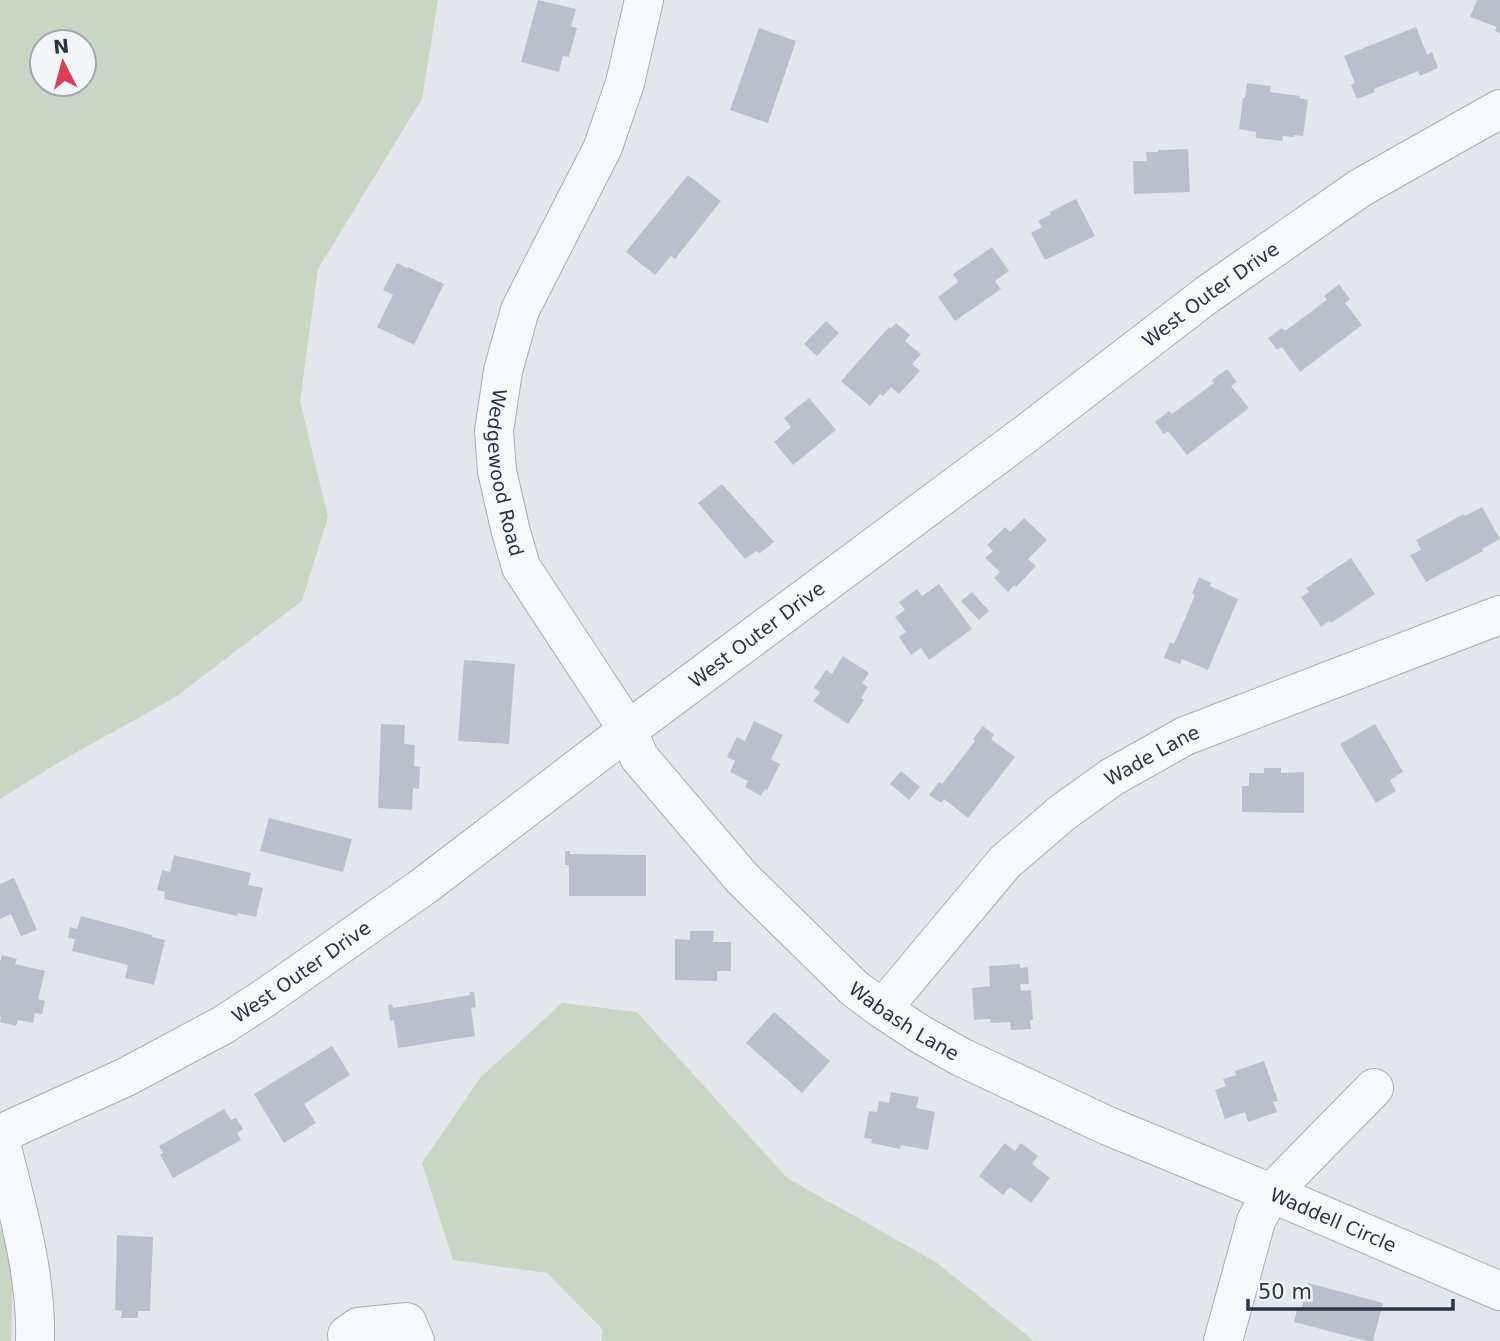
<svg xmlns="http://www.w3.org/2000/svg" width="1500" height="1341" font-family="'DejaVu Sans',sans-serif">
<style>
.green{fill:#c8d7c3;fill-rule:evenodd}
.building{fill:#bac0cb}
.lines{fill:none;stroke-linecap:round;stroke-linejoin:round}
.minor-casing{stroke:#a7aeb7;stroke-width:40}
.minor{stroke:#f6f8fa;stroke-width:38}
.labels{text-anchor:middle;stroke-width:6;stroke-linejoin:round;paint-order:stroke}
.street-label{font-size:19px;fill:#293446;stroke:#f3f6f9}
</style>
<rect width="100%" height="100%" fill="#e3e7ec"/>
<path class="green" d="M0 0H438L422 99 318 269 300 401 328 517 302 601 174 698 61 761 0 799ZM84 42V84H42V42Z
M562 1003 637 1012 787 1178 936 1262 1034 1341H601L603 1330 547 1273 453 1260 422 1163 480 1078Z
M0 1226 13 1267 11 1341H0Z"/>
<path class="building" d="M538 0 576 9 571 26 577 28 569 57 563 56 559 72 521 62Z
M1477 0H1500V33L1495 31 1497 27 1470 17Z
M1416 27 1427 55 1432 52 1438 68 1420 76 1418 71 1374 89 1375 92 1357 99 1351 85 1355 83 1344 56Z
M759 28 796 41 768 123 730 110Z
M1247 83 1271 86 1270 92 1300 96 1299 98 1308 100 1303 136 1294 135V137L1283 136 1282 141 1256 138V132L1239 129 1243 98H1245Z
M1188 149 1190 192 1134 194 1133 161H1147L1146 152H1158V150Z
M688 175 721 201 675 259 671 256 655 275 626 252Z
M1076 199 1095 236 1045 260 1031 233 1042 227 1038 221 1051 214 1050 212Z
M992 247 1009 271 995 281 1001 289 955 321 938 297 958 282 953 274Z
M397 263 407 268 408 267 444 284 414 345 377 327 393 295 383 290Z
M1339 284 1350 299 1345 303 1362 325 1300 372 1282 347 1277 350 1268 338 1282 328 1285 331 1327 300 1324 296Z
M826 321 839 333 817 356 804 344Z
M896 323 910 335 905 341 921 354 912 364 920 371 899 394 891 387 883 396 880 394 870 406 841 381 889 327 890 329Z
M1227 369 1237 382 1231 386 1249 408 1187 455 1168 431 1164 434 1155 422 1169 411 1172 414 1214 383 1212 380Z
M809 398 836 430 793 465 774 442 791 427 784 418Z
M722 484 774 542 760 553 756 551 745 559 698 503Z
M1482 507 1500 539 1482 549 1483 551 1426 582 1410 555 1421 550 1416 540 1464 514 1465 516Z
M1024 518 1047 540 1028 559 1036 566 1016 587 1014 585 1008 592 994 578 1000 572 985 558 993 551 987 545 1005 527 1010 532Z
M1351 558 1375 594 1331 623 1329 621 1321 627 1301 597 1309 592 1306 588Z
M1199 577 1211 583 1210 586 1238 599 1208 670 1182 659 1180 664 1164 658 1170 642 1174 644 1195 595 1192 594Z
M939 584 972 629 929 660 921 648 911 655 899 637 906 632 895 617 905 610 899 602 917 589 922 596Z
M972 592 989 611 979 620 961 601Z
M843 656 869 673 862 683 868 687 861 698 864 700 848 724 813 701 820 692 814 688 826 670 832 674Z
M464 660 515 664 509 744 458 741Z
M754 721 783 735 771 759 780 764 767 790 765 789 761 796 745 787 748 781 730 772 735 761 727 757 737 737 745 741Z
M381 724 405 725 404 744 415 745 414 766 420 767 419 789 413 788 412 810 378 808Z
M1375 724 1403 772 1390 780 1396 791 1376 803 1340 744Z
M983 726 994 735 991 739 1015 757 968 818 944 799 941 803 929 795 939 782 942 784 975 741 973 739Z
M1264 768H1281V773L1304 772V813L1242 812V786H1249V773H1264Z
M901 771 920 787 909 800 890 784Z
M269 818 352 839 343 872 260 851Z
M565 851H570V854L646 855V896H569V865H565Z
M174 855 251 873 248 885 263 888 256 917 238 913 237 916 164 899 165 892 157 890 162 870 170 872Z
M14 878 37 930 21 936 11 914 0 919V884Z
M81 916 152 935V937L165 940 154 985 125 978 128 965 72 951 75 939 68 938 70 927 77 929Z
M690 931H714L713 942H731V971H717V981L675 980V939L690 940Z
M2 955 17 959 15 964 45 971 38 999 45 1001 42 1014 35 1013 33 1023 18 1020 16 1026 0 1022 1 1017 0 1016V962Z
M1020 964V968L1028 967 1029 984H1020L1021 991 1031 990 1033 1020H1030L1031 1029 1011 1030 1010 1022 991 1023 990 1019 974 1020 972 988 990 986 989 966Z
M469 992H474L476 1007 471 1008 475 1036 398 1048 394 1020 390 1021 388 1005 392 1004 393 1008 430 1002 470 995Z
M774 1012 830 1061 802 1093 746 1043Z
M332 1046 350 1075 304 1104 316 1123 284 1143 254 1094Z
M1264 1061 1278 1101 1273 1102 1277 1112 1248 1122 1245 1112 1225 1119 1215 1090 1226 1086 1223 1079 1236 1075 1235 1071Z
M891 1092 919 1097 916 1108 935 1112 928 1150 901 1145 900 1149 871 1143 872 1139 864 1138 869 1111 877 1112 879 1101 889 1103Z
M224 1109 231 1120 236 1118 243 1129 237 1133 241 1140 173 1178 160 1155 163 1153 159 1146Z
M1005 1143 1015 1151 1021 1143 1038 1156 1032 1164 1050 1178 1031 1203 1010 1187 1003 1195 979 1176Z
M117 1235 153 1237 150 1311H138V1318H121L122 1311 115 1310Z
M1308 1283 1383 1303 1373 1341H1367L1294 1322 1297 1310 1301 1311Z"/>
<g class="lines">
<g class="minor-casing">
<g id="minor">
<path id="s1" d="M644 0 625 83 603 147 520 310 503 371 494 431 497 471 510 528 521 567 628 730 639 757 742 878 854 988 882 1009 920 1034 961 1057 1108 1126 1271 1193 1374 1088"/>
<path id="s2" d="M882 1009 1005 862 1062 813 1112 777 1185 736 1500 615"/>
<path id="s3" d="M0 1134 126 1077 223 1025 266 997 424 886 628 730 1027 433 1208 294 1360 188 1500 109"/>
<path d="M0 1139C16 1205 37 1272 35 1341"/>
<path d="M348 1341 347 1335 358 1327 407 1322 415 1341"/>
<path id="s4" d="M1223 1341 1256 1221 1271 1193 1500 1291"/>
</g>
</g>
<use href="#minor" class="minor"/>
</g>
<g class="labels">
<g class="street-label">
<text dy="7" stroke="none"><textPath href="#s3" startOffset="1477">West Outer Drive</textPath></text>
<text dy="7" stroke="none"><textPath href="#s1" startOffset="502">Wedgewood Road</textPath></text>
<text dy="7" stroke="none"><textPath href="#s3" startOffset="910">West Outer Drive</textPath></text>
<text dy="7" stroke="none"><textPath href="#s2" startOffset="374">Wade Lane</textPath></text>
<text dy="7" stroke="none"><textPath href="#s3" startOffset="343">West Outer Drive</textPath></text>
<text dy="7" stroke="none"><textPath href="#s1" startOffset="1199">Wabash Lane</textPath></text>
<text dy="7" stroke="none"><textPath href="#s4" startOffset="224">Waddell Circle</textPath></text>
</g>
</g>
<g transform="translate(63 63) rotate(354)"><circle r="33" fill="#f3f6f9" stroke="#a2a8b1" stroke-width="2"/>
<path d="M0-5L12 26L0 18L-12 26Z" fill="#da3f57"/>
<text y="-10" font-size="19" font-weight="bold" text-anchor="middle" fill="#293446">N</text>
</g>
<path d="M1248 1299v10h205v-10" fill="none" stroke="#293446" stroke-width="3.5"/>
<text x="1258" y="1299" font-size="21" fill="#293446" stroke="#f3f6f9" stroke-width="5" paint-order="stroke">50 m</text>
</svg>
